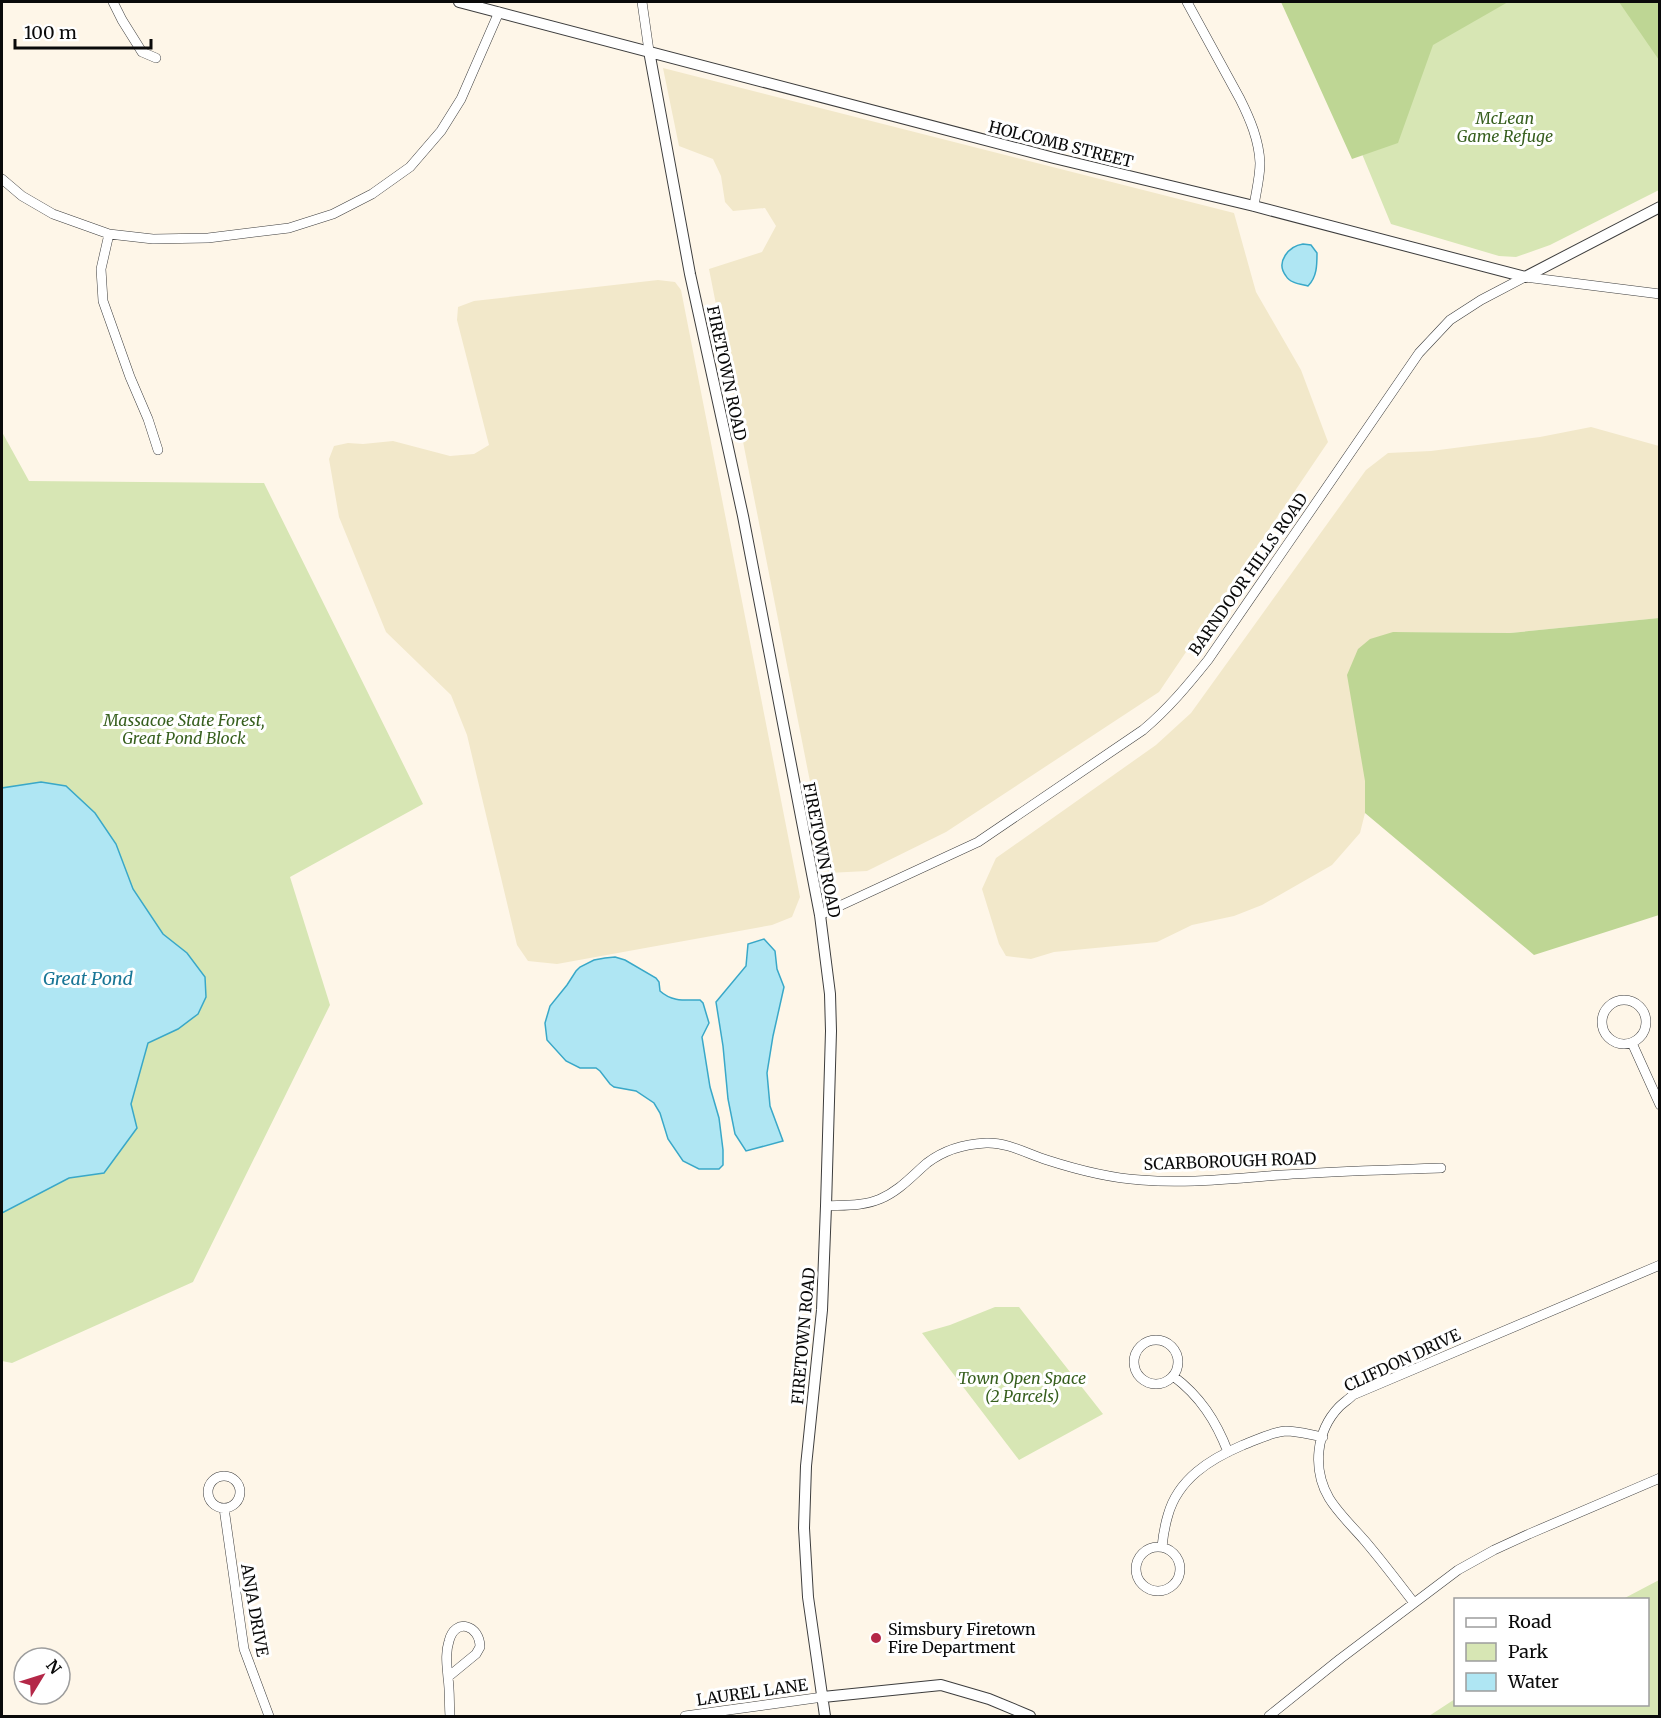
<svg xmlns="http://www.w3.org/2000/svg" width="1661" height="1718" font-family="Merriweather,serif">
<style>
.farmland{fill:#f2e8ca}
.green{fill:#d7e6b4}
.forest{fill:#bed694}
.water{fill:#afe6f3;stroke:#39a8c8;stroke-width:1.5}
.lines{fill:none;stroke-linecap:round;stroke-linejoin:round}
.minor-casing{stroke:#3d3d3d;stroke-width:10}
.tertiary-casing{stroke:#3d3d3d;stroke-width:12}
.minor{stroke:#fff;stroke-width:9}
.tertiary{stroke:#fff;stroke-width:10}
.poi-dot{fill:#b42848;stroke:#fff;stroke-width:2}
.labels{text-anchor:middle;stroke-width:6;stroke-linejoin:round;paint-order:stroke}
.park-label{font-size:16px;font-style:italic;fill:#375f1e;stroke:#fff}
.street-label{font-size:16px;fill:#0a0a0a;stroke:#fff}
.poi-label{font-size:16px;fill:#0a0a0a;stroke:#fff;text-anchor:start}
.water-label{font-size:18px;font-style:italic;fill:#197696;stroke:#fff}
</style>
<rect width="100%" height="100%" fill="#fef6e8"/>
<path class="farmland" d="M663 68 1234 213 1256 292 1301 370 1328 442 1159 692 946 832 867 871 828 873 709 269 762 252 776 226 765 208 733 211 725 202 721 176 713 159 679 146Z
M658 280 675 282 681 290 800 897 792 917 772 925 557 964 528 961 517 945 467 735 451 695 386 632 339 517 329 459 334 446 348 443 363 444 393 441 450 456 474 454 489 445 457 320 458 307 474 301Z
M1591 427 1659 446V618L1510 633 1393 632 1365 781V813L1360 833 1332 865 1262 905 1234 916 1192 925 1157 942 1054 952 1031 959 1006 956 999 944 982 889 996 858 1156 745 1191 713 1366 470 1388 453 1431 451 1540 437Z"/>
<path class="green" d="M1299 2H1659V190L1550 245 1516 257 1499 256 1391 224Z
M2 432 29 481 264 483 423 804 290 877 330 1005 193 1282 12 1363 2 1361Z
M995 1307H1019L1103 1414 1019 1460 922 1333 950 1325Z
M1659 1580V1716H1429L1455 1699 1456 1704H1648V1600L1623 1599Z"/>
<path class="forest" d="M1281 2H1508L1433 45 1398 143 1352 159Z
M1619 2H1659V60Z
M1659 618V915L1534 955 1365 813V781L1347 675 1358 649 1370 639 1393 632 1510 633Z"/>
<path class="water" d="M1303 244 1311 245 1317 253C1317 265 1317 277 1308 286 1300 284 1290 283 1286 276 1275 262 1289 246 1303 244Z
M41 782 66 786 95 813 116 844 133 889 163 934 187 953 205 977 206 997 198 1014 178 1029 148 1043 131 1104 137 1128 104 1173 69 1178 2 1213V788Z
M764 939 775 951 777 969 784 987 773 1036 767 1073 770 1106 783 1141 746 1151 735 1134 728 1099 723 1046 716 1002 746 966 748 944Z
M615 957 625 960 656 978 659 982 660 991C672 1002 685 1000 700 1000L703 1003 709 1023 702 1037 710 1087 719 1118 723 1150V1165L719 1169H699L683 1161 668 1139 660 1113 654 1103 636 1091 614 1087 610 1084 600 1071 596 1068H580L566 1061 547 1040 545 1023 550 1006 567 985 576 971 580 967 594 960 605 958Z"/>
<g class="lines">
<g class="minor-casing">
<path id="minor" d="M113 2 122 20 142 52 156 58
M642 2 649 51
M1187 2 1240 99C1250 119 1259 140 1260 163 1260 177 1256 192 1254 206
M2 179 22 196 53 214 109 234 153 239 208 238 289 228 333 214 372 194 410 167 441 131 461 99 499 12
M109 234 101 269 103 301 130 377 148 419 158 450
M820 915 978 842 1143 730C1168 709 1188 685 1208 660L1419 353 1450 320 1481 300 1525 277 1660 294
M1602 1022a22 22 0 1 1 44 0a22 22 0 1 1-44 0Z
M1632 1043 1660 1105
M826 1206C844 1205 864 1206 880 1199 899 1191 912 1176 927 1163 944 1150 965 1144 986 1143 1007 1142 1028 1154 1047 1160 1078 1170 1109 1178 1141 1180 1188 1184 1235 1178 1282 1175 1335 1171 1388 1170 1441 1168
M1134 1362a22 22 0 1 1 44 0a22 22 0 1 1-44 0Z
M1173 1376C1200 1396 1216 1421 1228 1452
M208 1492a16 16 0 1 1 32 0a16 16 0 1 1-32 0Z
M224 1508 244 1649 269 1716
M1162 1547C1163 1536 1165 1525 1168 1515 1178 1479 1210 1459 1243 1445 1257 1440 1271 1432 1286 1431 1298 1431 1311 1435 1323 1437
M1136 1569a22 22 0 1 1 44 0a22 22 0 1 1-44 0Z
M1414 1603C1398 1582 1382 1561 1365 1541 1353 1527 1338 1513 1329 1498 1312 1469 1316 1431 1339 1407 1343 1403 1349 1399 1353 1395L1660 1265
M448 1677 476 1654 480 1647C480 1625 455 1617 449 1641 445 1654 447 1665 448 1678 450 1691 449 1704 450 1716
M685 1716 823 1697
M1269 1716 1340 1659 1458 1570 1494 1550 1529 1534 1660 1478"/>
</g>
<g class="tertiary-casing">
<path id="tertiary" d="M459 2 1054 158 1254 206 1525 277 1660 207
M649 51 690 274 743 516 820 915 830 994 831 1031 826 1206 822 1310 806 1466 804 1528 808 1597 825 1716
M823 1697 941 1685 989 1699 1030 1716"/>
</g>
<use href="#minor" class="minor"/>
<use href="#tertiary" class="tertiary"/>
</g>
<circle class="poi-dot" cx="876" cy="1638" r="6"/>
<g class="labels">
<g class="park-label">
<text x="1505" y="124">McLean<tspan x="1505" dy="18">Game Refuge</tspan></text>
<text x="184" y="726">Massacoe State Forest,<tspan x="184" dy="18">Great Pond Block</tspan></text>
<text x="1022" y="1384">Town Open Space<tspan x="1022" dy="18">(2 Parcels)</tspan></text>
</g>
<g class="street-label">
<text transform="translate(1061 144) rotate(14)" y="6">HOLCOMB STREET</text>
<text transform="translate(727 373) rotate(78)" y="6">FIRETOWN ROAD</text>
<text transform="translate(1248 574) rotate(-55)" y="6">BARNDOOR HILLS ROAD</text>
<text transform="translate(822 850) rotate(79)" y="6">FIRETOWN ROAD</text>
<text transform="translate(1230 1161) rotate(-2)" y="6">SCARBOROUGH ROAD</text>
<text transform="translate(803 1336) rotate(-85)" y="6">FIRETOWN ROAD</text>
<text transform="translate(1402 1360) rotate(-25)" y="6">CLIFDON DRIVE</text>
<text transform="translate(255 1610) rotate(80)" y="6">ANJA DRIVE</text>
<text transform="translate(752 1692) rotate(-8)" y="6">LAUREL LANE</text>
</g>
<g class="poi-label">
<text x="888" y="1635">Simsbury Firetown<tspan x="888" dy="18">Fire Department</tspan></text>
</g>
<g class="water-label">
<text x="88" y="985">Great Pond</text>
</g>
</g>
<rect width="1661" height="1718" fill="none" stroke="#0a0a0a" stroke-width="6"/>
<rect x="1454" y="1598" width="195" height="108" fill="#ffffff" stroke="#9d9d9d" stroke-width="1.5"/>
<rect x="1466" y="1618" width="30" height="9" fill="#ffffff" stroke="#9d9d9d" stroke-width="1.5"/>
<text x="1508" y="1628" font-size="18" fill="#0a0a0a">Road</text>
<rect x="1466" y="1643" width="30" height="18" fill="#d7e6b4" stroke="#9d9d9d" stroke-width="1.5"/>
<text x="1508" y="1658" font-size="18" fill="#0a0a0a">Park</text>
<rect x="1466" y="1673" width="30" height="18" fill="#afe6f3" stroke="#9d9d9d" stroke-width="1.5"/>
<text x="1508" y="1688" font-size="18" fill="#0a0a0a">Water</text>
<g transform="translate(42 1676) rotate(52)"><circle r="28" fill="#ffffff" stroke="#9d9d9d" stroke-width="1.5"/>
<path d="M0-4.5L10 22L0 15L-10 22Z" fill="#b42848"/>
<text y="-9" font-size="16" font-weight="bold" text-anchor="middle" fill="#0a0a0a">N</text>
</g>
<path d="M15 39v9h136v-9" fill="none" stroke="#0a0a0a" stroke-width="3"/>
<text x="24" y="39" font-size="18" fill="#0a0a0a" stroke="#ffffff" stroke-width="4.5" paint-order="stroke">100 m</text>
</svg>
